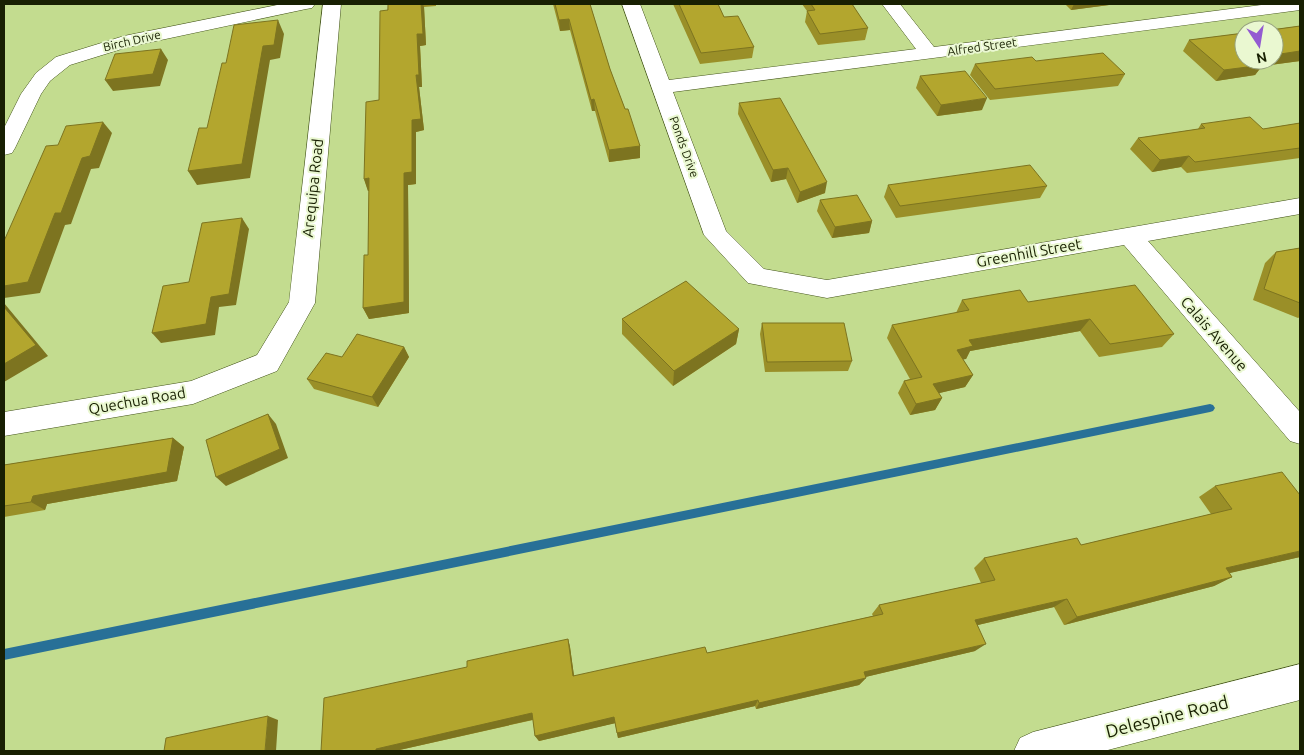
<svg xmlns="http://www.w3.org/2000/svg" width="1304" height="755" font-family="Ubuntu,sans-serif">
<style>
.lines{fill:none;stroke-linecap:round;stroke-linejoin:round}
.stream{fill:#287097;fill-rule:evenodd}
.minor-casing{stroke:#425219;stroke-width:1}
.minor{fill:#fff;fill-rule:evenodd}
.wall{fill:#9a8f28}
.shaded-wall{fill:#7d7420}
.building{fill:#b3a62e;stroke:#7d7420}
.labels{text-anchor:middle;stroke-width:4;stroke-linejoin:round;paint-order:stroke}
.far-street-label{font-size:12px;fill:#182002;stroke:#eaf8d1}
.street-label{font-size:15px;fill:#182002;stroke:#eaf8d1}
.near-street-label{font-size:18px;fill:#182002;stroke:#eaf8d1}
</style>
<rect width="100%" height="100%" fill="#c3dc8f"/>
<g class="lines">
<path class="stream" d="M1210 404 1213 405 1215 408 1213 411 1210 412 4 660V649Z"/>
<g class="minor-casing">
<path id="minor" d="M282 4H315L312 8 306 9 128 47 70 65 50 81 41 94 15 148 12 153 4 155V128L21 94 36 73 56 57 124 36Z
M323 4H341L315 303 277 371 193 404 4 436V412L191 381 257 355 289 302Z
M622 4H640L669 80 916 49 882 4H900L934 47 1269 4H1300V10L673 92 726 231 764 269 827 280 1300 198V214L1148 241 1300 412V444L1290 441 1124 245 827 298 748 283 704 235Z
M1300 664V700L1104 751H1014L1020 738 1033 732Z"/>
</g>
<use href="#minor" class="minor"/>
</g>
<path class="wall" d="M388 4H436V6L424 7 426 45 420 46 422 87H419L424 130 416 132V184L408 185 409 313 369 319 363 308 368 255 369 191H368L364 179 379 100Z
M553 4H590L610 69 625 109 640 146V158L609 162 595 111H592L570 30 560 31Z
M673 4H718L724 17 754 47 752 58 700 64Z
M802 4H852L868 28 865 40 818 45 805 22 807 11Z
M1065 4H1110L1109 5 1071 10Z
M1300 26V61L1262 66 1255 75 1216 81 1183 51 1189 40Z
M1036 61 1125 74 1118 86 990 100 970 75 975 64Z
M920 76 982 110 937 116 916 88Z
M739 103 825 193 797 203 786 179 771 182 738 114Z
M1300 123V158L1187 173 1181 167 1152 172 1130 149 1138 138 1198 129 1201 124 1263 129Z
M888 185 1047 186 1040 198 896 218 884 197Z
M820 200 872 221 869 233 832 238 817 211Z
M1300 248V317L1298 318 1253 300 1265 263 1276 252Z
M962 300 1028 302 1174 334 1162 347 1099 357 1080 331 970 351 966 359H963L973 375 965 387 939 393 942 398 935 410 910 415 898 393 904 381 910 379 887 338 892 325 956 313Z
M622 319 739 329 736 344 673 386 622 334Z
M762 323 852 361 848 371 765 372 760 334Z
M404 347 409 357 378 407 314 389 307 379 342 357Z
M173 438 184 447 177 481 47 504 45 510 4 517V465Z
M1215 486 1300 557 1229 573 1232 577 1214 586 1064 625 1054 607 978 625 975 651 865 677 866 678 859 685 756 709 755 706 618 738 615 723 539 741 535 736 533 720 395 751H321L467 667 568 639 570 647 574 676 707 653 873 616 872 614 879 605 981 583 974 568 984 558 1081 545 1211 514 1199 497Z"/>
<path class="shaded-wall" d="M421 4H423L424 7 426 45 420 46 422 87H419L424 130 416 132V184L408 185 409 313 369 319 363 308 404 173 412 120 416 75 417 34Z
M1074 4H1110L1109 5 1071 10Z
M569 19 570 30 560 31 559 20Z
M278 20 284 34 280 58 270 60 250 178 197 185 188 171Z
M161 49 168 60 160 86 113 91 105 80Z
M1300 51V61L1262 66 1255 75 1216 81 1224 70 1252 60H1274V55Z
M987 98 982 110 937 116 941 105Z
M594 99 595 111H592L591 100Z
M103 122 112 133 99 168 91 169 71 224 65 225 40 293 4 298V286L55 213 82 158Z
M640 146V158L609 162V150Z
M1189 156 1181 167 1152 172 1160 160Z
M788 168 786 179 771 182 773 170Z
M369 178 374 190 368 191 364 179Z
M827 182 825 193 797 203 800 192Z
M242 218 249 229 236 305 219 307 215 335 161 343 152 333Z
M872 221 869 233 832 238 835 227Z
M4 303 48 356 4 382Z
M1090 319 1080 331 970 351 966 359 950 362 957 350 969 340Z
M739 329 736 344 673 386 674 371Z
M404 347 409 357 378 407 372 397Z
M973 375 965 387 927 396 933 384Z
M942 398 935 410 910 415 916 404Z
M268 414 276 424 288 458 226 486 216 477Z
M173 438 184 447 177 481 47 504 45 510 31 502 33 496Z
M1300 551V557L1208 578 1226 568Z
M1232 577 1214 586 1064 625 1077 617Z
M1067 599 1054 607 965 628 975 620Z
M568 639 570 647 575 683 573 676Z
M986 644 975 651 857 679 864 672Z
M866 678 859 685 756 709 759 703Z
M758 700 755 706 618 738 617 733Z
M532 713 536 719 395 751H376V749Z
M268 716 278 720 276 751H265Z
M614 717 616 723 539 741 535 736Z"/>
<path class="building" d="M388 4H421L423 34H417L419 75H416L421 119 412 120V172L404 173V302L363 308 364 255H368L369 178 364 179 366 102 379 100 380 11 388 10Z
M555 4H590L610 69 625 109H628L640 146 609 150 594 99 591 100 569 19 559 20Z
M679 4H718L724 17 738 16 754 47 701 53Z
M811 4H852L868 28 820 34 807 11 815 10Z
M278 20 274 45 263 46 242 164 188 171 199 128H207L222 63H226L234 25Z
M1300 26V51L1274 55V30H1271Z
M1244 33V60H1257L1263 65 1224 70 1189 40Z
M161 49 153 74 105 80 115 54Z
M1103 53 1125 74 995 89 975 64 1032 57 1036 61Z
M965 71 987 98 941 105 920 76Z
M780 98 827 182 800 192 788 168 773 170 739 103Z
M1250 117 1263 129 1300 123V148L1195 162 1189 156 1160 160 1138 138 1205 128 1201 124Z
M103 122 90 156 82 158 61 213H55L28 282 4 286V241L46 146 58 145 66 126Z
M1030 165 1047 186 900 206 888 185Z
M857 195 872 221 835 227 820 200Z
M242 218 229 294 211 297 206 324 152 333 163 286 189 282 202 223Z
M1300 248V303L1264 289 1276 252Z
M686 281 739 329 674 371 622 319Z
M1135 285 1174 334 1110 344 1090 319 969 340 973 346 957 350 973 375 933 384 942 398 916 404 904 381 922 377 892 325 969 310 962 300 1020 290 1028 302Z
M4 307 36 345 4 364Z
M762 323H844L852 361 767 362Z
M357 334 404 347 372 397 307 379 326 353 342 357Z
M268 414 280 449 216 477 206 440Z
M173 438 167 472 33 496 31 502 4 506V465Z
M1282 472 1300 495V551L1226 568 1232 577 1077 617 1067 599 975 620 986 644 864 672 866 678 759 703 758 700 617 733 614 717 535 736 532 713 376 749V751H321L324 698 467 667V661L568 639 573 676 705 647 707 653 883 614 879 605 995 580 984 558 1077 538 1081 545 1232 509 1215 486Z
M268 716 265 751H164L166 738Z"/>
<g class="labels">
<g class="far-street-label">
<text transform="translate(132 41) rotate(-13)" y="4">Birch Drive</text>
<text transform="translate(982 47) rotate(-8)" y="4">Alfred Street</text>
<text transform="translate(684 147) rotate(70)" y="4">Ponds Drive</text>
</g>
<g class="street-label">
<text transform="translate(313 188) rotate(-84)" y="5">Arequipa Road</text>
<text transform="translate(1029 253) rotate(-10)" y="5">Greenhill Street</text>
<text transform="translate(1214 334) rotate(49)" y="5">Calais Avenue</text>
<text transform="translate(137 401) rotate(-10)" y="5">Quechua Road</text>
</g>
<g class="near-street-label">
<text transform="translate(1167 717) rotate(-14)" y="6">Delespine Road</text>
</g>
</g>
<rect width="1304" height="755" fill="none" stroke="#182002" stroke-width="10"/>
<g transform="translate(1259 45) rotate(168)"><circle r="24" fill="#eaf8d1" stroke="#96a27e"/>
<path d="M0-4L9 19L0 12L-9 19Z" fill="#935ad1"/>
<text y="-8" font-size="14" font-weight="bold" text-anchor="middle" fill="#182002">N</text>
</g>
</svg>
